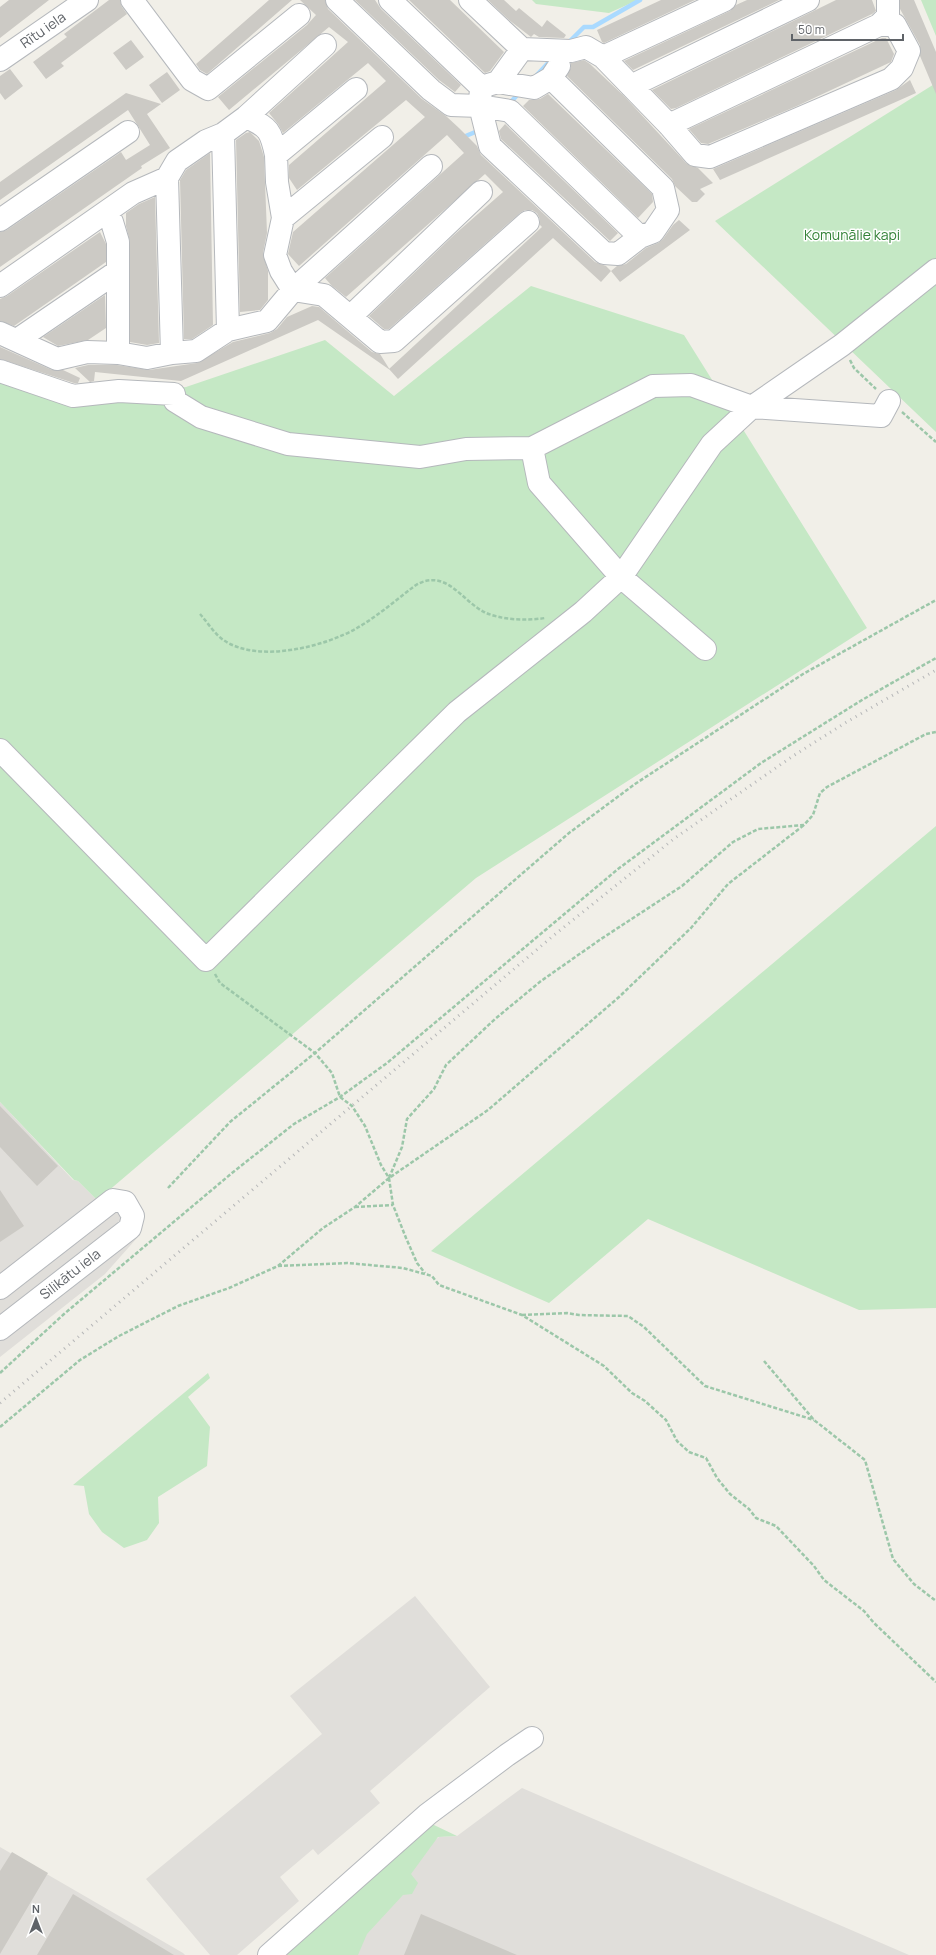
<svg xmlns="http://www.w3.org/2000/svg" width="936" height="1955" font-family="Manrope,sans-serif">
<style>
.industrial{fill:#e0deda}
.green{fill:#c5e8c5}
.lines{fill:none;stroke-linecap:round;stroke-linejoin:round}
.stream{stroke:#aadaff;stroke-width:4.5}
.building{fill:#cccac5}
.minor-casing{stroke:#b5b8bc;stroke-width:24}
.path{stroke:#9cc7a9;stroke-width:2.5;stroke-dasharray:4 2;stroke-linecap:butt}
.minor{stroke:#fff;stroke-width:22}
.rail{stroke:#b6b7b8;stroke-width:3;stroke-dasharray:1 5;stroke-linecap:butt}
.labels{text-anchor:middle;stroke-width:3;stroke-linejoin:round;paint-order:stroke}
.street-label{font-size:14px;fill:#5f6368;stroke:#fff}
.park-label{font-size:14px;fill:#348238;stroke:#fff}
</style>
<rect width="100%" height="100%" fill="#f1efe8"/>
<path class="industrial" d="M0 1102 73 1180 78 1181 98 1201 143 1218 137 1238 105 1274 0 1357Z
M415 1596 490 1687 370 1791 380 1803 318 1855 313 1849 280 1877 299 1901 237 1955H210L146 1879 322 1734 290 1696Z
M522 1788 909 1955H290L439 1837 457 1836Z
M0 1847 183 1953 185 1955H0Z"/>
<path class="green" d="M532 0H638L609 13 536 4Z
M921 0H936V36Z
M936 83V432L715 221Z
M531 286 684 335 867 628 476 878 107 1192 98 1201 78 1181 74 1180 0 1102V374L71 402 186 387 325 340 394 396Z
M936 826V1308L859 1310 648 1219 549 1303 431 1251Z
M208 1373 210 1378 188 1397 210 1427 207 1466 158 1497 159 1523 147 1540 124 1548 102 1532 89 1514 84 1486 73 1485Z
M428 1825H434L457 1836 438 1837 411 1874 418 1883 412 1894 403 1895 367 1934 358 1955H281Z"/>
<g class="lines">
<path class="stream" d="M568 43 584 27H593L640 0
M536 76 549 62
M509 104 520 92
M461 138 480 130"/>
</g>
<path class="building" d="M9 0H49L0 38V7Z
M109 0H120L122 7 127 14 61 63 64 66 46 79 33 62 67 37 64 34Z
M269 0H292L207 74 200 70 196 64Z
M300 0H325L328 9 422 99 446 116 459 128 477 146 481 155 595 262 606 266 611 271 601 282 553 238 398 379 389 369 542 227 540 225V219L537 213 532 210H525L520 213 389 329H384L369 316 454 235 503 192 485 174 346 297 331 285 325 278 464 153 447 135 299 266 288 254 293 232 425 117 406 100 297 190 289 178V165L386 81 368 63 283 133 278 124 269 113 348 42 329 27 229 110 218 97 307 25 316 15Z
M355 0H375L381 9 461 85 455 92 439 80Z
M409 0H450L504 52 490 71 485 73Z
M488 0H504L516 11 519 8 542 27 547 20 566 35 564 38 539 37 534 34 531 37 509 20Z
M661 0H695L604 43 602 42 597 30Z
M747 0H779L633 70 624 61 730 11 736 5Z
M836 0H872L876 11 872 14 676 108 671 109 652 90Z
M900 0H914L936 52V94L920 56V45L900 9Z
M882 38H886L894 54 891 62 797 106 708 144 701 143 689 129Z
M131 40 144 57 126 70 113 53Z
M584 60 590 64 625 97 686 163 698 168 713 183 700 189 705 194 697 202H692L675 186 672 179 567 76 571 67V63Z
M10 69 23 86 5 100 0 93V76Z
M167 72 180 90 162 103 149 85Z
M910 80 916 93 720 180 713 169 896 90Z
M126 93 161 104 147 114 170 148 141 166 142 168 0 267V232L7 230 121 152 126 160 150 145 128 110 0 200V182Z
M548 94 652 194 653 202 638 218 523 106 529 100 540 99Z
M505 124 618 233 610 241 501 139 499 131Z
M250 132 259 141 264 157 267 233 263 253 268 271V300L260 310 240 312 236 140 246 133Z
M210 153 213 325 192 339H184L180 180 186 170Z
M155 197 159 343 147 345 130 342V242L126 226V213L139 204Z
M679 220 690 230 620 282 611 271 617 266 626 264 646 248 658 243 663 239 673 225Z
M100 232 106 244V262L14 326 0 321V299L7 296Z
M105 295 106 328 88 340 58 346 43 337Z
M312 306 319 307 372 352 380 354 390 370 318 320 181 381 95 372 94 381 90 382 75 368 88 365H117L149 370 197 363 233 342 270 333 277 329 287 317Z
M0 347 52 370H63L80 378 78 383H74L0 359Z
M0 1106 58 1166 37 1186 0 1147Z
M0 1190 24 1226 0 1242Z
M12 1852 48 1873 0 1954V1871Z
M73 1894 174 1955H37Z
M421 1914 517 1955H404Z"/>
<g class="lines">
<g class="minor-casing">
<path id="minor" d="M132 0 192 80 208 89 299 15
M337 0 431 90 451 105 480 106 510 111 640 237
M390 0 481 87
M470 0 522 49 571 51 586 47 603 57 669 125 695 155 710 157 891 79 902 68 909 51 895 25H879
M522 49 498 82 481 87 480 106 490 146 604 253 618 254 640 237 653 232 668 210 663 188 551 78
M603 57 725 0
M0 60 87 0
M498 82 534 88 551 78 559 66
M631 86 808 0
M356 89 276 155 277 182 283 218 275 255 281 271 293 290 324 295 380 342 394 341 528 222
M246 117C269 127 271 131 276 155
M669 125 879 25 888 16V0
M223 134 228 330
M106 212 112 222 118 242V353
M283 218 382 137
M0 220 128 132
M0 286 133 193 167 178
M351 316 481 192
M0 333 57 359 87 352 118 353 147 358 172 353 196 351 228 330 267 321 293 290 431 166
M17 340 118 271
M172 353 167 178 177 161 206 141 223 134 246 117 325 45
M0 371 73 396 119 391 174 394 175 401 201 417 288 444 420 457 466 449 532 448 653 386 691 385 752 407 881 416 889 401
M532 448 539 483 621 577 705 649
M0 750 206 960 457 712 583 612 621 577 712 444 752 407 842 345 936 270
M0 1288 113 1200 125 1202 133 1216 130 1228 0 1329
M269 1955 428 1814 507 1755 532 1738"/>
</g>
<path class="path" d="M850 360 854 368 876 389
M902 412 936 442
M200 614C208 623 216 636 225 641 259 663 324 647 357 628 378 616 397 599 416 585 446 568 461 600 484 612 501 620 526 621 545 618
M215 974 220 983 315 1053 332 1073 340 1097 352 1106 365 1126 381 1165 389 1178 393 1205 406 1238 417 1263 425 1273
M389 1178 402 1147 407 1119 434 1089 446 1065 495 1019 541 981 601 939 682 886 733 842 758 829 804 825 813 815 820 793 827 787 926 734 936 732
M168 1188 230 1122 315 1053 569 833 635 784 803 674 936 600
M355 1207 393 1205
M278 1266 347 1263 403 1268 432 1276 439 1285 522 1315 604 1366 632 1393 645 1401 666 1420 677 1441 689 1452 706 1458 717 1478 730 1494 749 1509 756 1518 776 1526 814 1566 824 1580 864 1611 874 1623 936 1682
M522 1315 567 1313 579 1315 628 1316 644 1327 705 1386 814 1420
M764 1361 814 1420 865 1460 893 1559 914 1584 936 1601
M0 1373 64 1314 232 1173 294 1124 340 1097 387 1063 618 869 761 763 862 700 936 658
M0 1427 80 1360 119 1336 178 1306 229 1288 278 1266 323 1228 355 1207 389 1178 488 1110 619 997 691 928 728 884 804 825"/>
<use href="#minor" class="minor"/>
<path class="rail" d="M0 1403 553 936 675 838 793 756 845 723 936 670"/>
</g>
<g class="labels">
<g class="street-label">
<text transform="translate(43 30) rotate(-35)" y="5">Rītu iela</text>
<text transform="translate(70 1274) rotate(-38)" y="5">Silikātu iela</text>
</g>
<g class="park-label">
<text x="852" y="240">Komunālie kapi</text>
</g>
</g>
<g transform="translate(36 1919)" stroke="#ffffff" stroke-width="3" paint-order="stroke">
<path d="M0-3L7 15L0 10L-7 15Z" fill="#5f6368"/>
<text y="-6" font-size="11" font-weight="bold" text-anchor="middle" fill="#5f6368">N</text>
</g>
<path d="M792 34v6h111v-6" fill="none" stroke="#5f6368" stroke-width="2"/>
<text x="798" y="34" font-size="12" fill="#5f6368" stroke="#ffffff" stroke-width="3" paint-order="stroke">50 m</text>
</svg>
